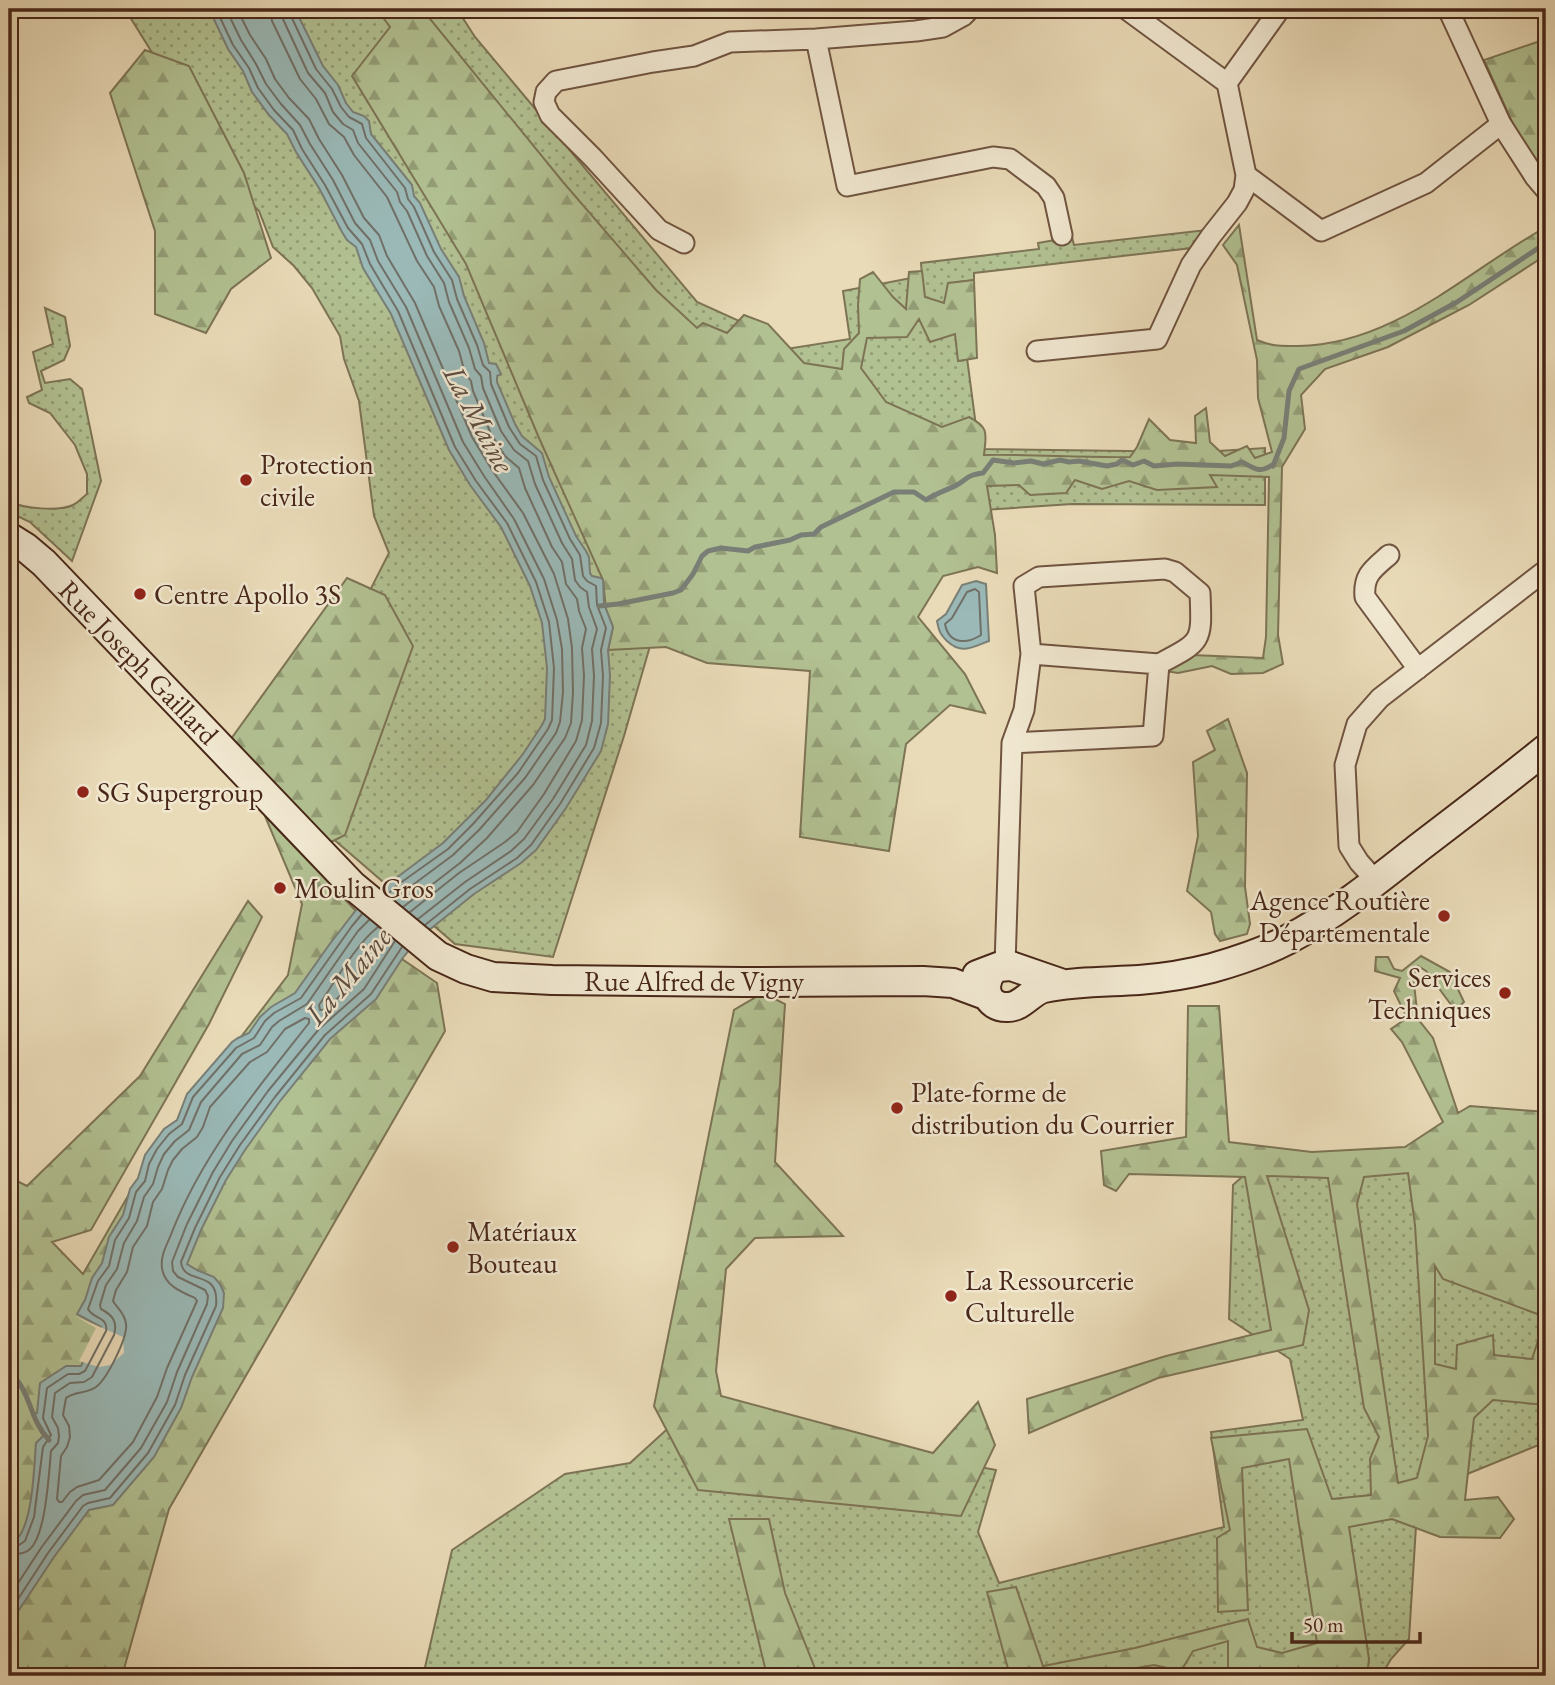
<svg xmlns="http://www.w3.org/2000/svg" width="1555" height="1685" font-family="'EB Garamond',serif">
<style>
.grass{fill:url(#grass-dots);stroke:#7d7455;stroke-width:2}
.forest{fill:url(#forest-firs);stroke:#7d7455;stroke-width:2;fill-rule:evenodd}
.water{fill:#9ab9b7;stroke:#797f77;stroke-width:2}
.pier{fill:#eadbb8}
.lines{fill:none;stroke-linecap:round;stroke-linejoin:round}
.shore{stroke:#717068;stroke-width:2}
.stream{stroke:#797f77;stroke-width:5}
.street-casing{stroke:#705440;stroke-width:23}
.secondary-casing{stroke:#482718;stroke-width:32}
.street{stroke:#f1e8d1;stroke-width:19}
.secondary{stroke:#f1e8d1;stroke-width:28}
.poi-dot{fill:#8f2418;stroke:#f1e8d1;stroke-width:2.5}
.labels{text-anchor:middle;stroke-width:5;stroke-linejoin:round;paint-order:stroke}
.poi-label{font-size:28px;fill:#482718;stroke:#f1e8d1;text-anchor:start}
.street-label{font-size:28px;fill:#482718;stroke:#f1e8d1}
.water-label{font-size:30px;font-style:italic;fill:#5c4c40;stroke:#f1e8d1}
</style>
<defs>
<pattern id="grass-dots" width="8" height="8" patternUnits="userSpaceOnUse" patternTransform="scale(1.75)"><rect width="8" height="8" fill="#b2c192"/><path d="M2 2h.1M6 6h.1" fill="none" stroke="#939d76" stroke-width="1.8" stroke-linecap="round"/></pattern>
<pattern id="forest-firs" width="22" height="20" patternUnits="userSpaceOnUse" patternTransform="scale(1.75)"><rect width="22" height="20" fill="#b2c192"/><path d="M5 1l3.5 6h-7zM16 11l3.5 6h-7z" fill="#939d76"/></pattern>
</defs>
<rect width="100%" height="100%" fill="#eadbb8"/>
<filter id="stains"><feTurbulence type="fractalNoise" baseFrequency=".00286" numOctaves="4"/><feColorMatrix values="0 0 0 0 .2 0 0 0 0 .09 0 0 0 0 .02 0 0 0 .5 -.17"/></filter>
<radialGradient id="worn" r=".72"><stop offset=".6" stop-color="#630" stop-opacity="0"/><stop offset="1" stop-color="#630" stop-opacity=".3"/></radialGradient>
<path class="grass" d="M125 9H457L475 37 697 302 746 324 780 350 850 339 843 291 922 276 921 263 1039 249 1038 243 1072 237 1074 245 1207 230 1192 248 974 273V280L957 282 979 449 1202 452 1265 448V505L1072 504 983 510 650 646 624 736 553 957 455 944 294 805 305 718 389 553 374 516 359 401 344 359 340 336 312 288 294 266 273 247 259 211 218 170 179 96Z
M45 308 65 317 70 346 64 360 41 371 45 383 70 379 82 389 101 481 72 561 30 522 9 512V502C24 508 58 512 73 505 78 503 83 497 87 494V474L75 445 50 413 29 403 27 397 42 390 33 352 53 344Z
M1394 1157 1546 1206V1442L1418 1494 1409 1639 1391 1659 1381 1676H423L452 1550 565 1474 630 1463 687 1411 996 1470 978 1532 999 1583 1224 1527 1211 1432 1303 1420 1290 1359 1229 1319 1233 1185 1252 1168Z"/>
<path class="forest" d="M379 9H422L563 182 656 290 697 328 703 323 727 333 744 315 768 324 804 363 842 369 844 349 859 333 858 305 860 279 873 272 893 297 906 309 909 272 922 271 925 297 944 303 948 283 974 280 977 358 958 361 955 334 930 342 919 319 907 337 867 338 861 368 886 402 942 427 969 417C990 428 986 434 984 455 1033 454 1081 458 1130 457L1137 447 1149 419 1170 440 1196 443 1195 416 1206 408 1210 442 1225 456 1247 446 1255 458 1272 452 1258 398 1257 360 1237 265 1223 245 1239 225 1257 340C1274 347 1280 346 1298 346 1394 345 1467 271 1546 227V255L1469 305 1388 347 1325 369 1301 395 1305 429 1282 467 1278 635 1283 664 1263 673 1231 674 1212 666 1178 673 1165 671 1192 655 1263 658 1266 637 1269 477 1210 475 1217 487 1157 490 1129 481 1102 489 1075 480 1066 493 1030 495 1019 485 987 486 995 535 997 573 978 567 943 576 918 617 965 674 985 713 950 705 906 744 889 851 800 837 810 671 707 663 666 647 608 650 613 627 606 609 603 580 539 438 466 264 352 76 390 27 379 12Z
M1546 39V173L1517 133 1484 60Z
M145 50 189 66 244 173 271 258 231 289 206 333 155 314V231L110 93Z
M347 578 385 595 413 646 345 835 325 845 231 739Z
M1228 719 1247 773 1245 887 1250 924 1247 934 1220 941 1215 934 1211 912 1187 891 1198 836 1193 762 1215 750 1207 731Z
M265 816 402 959 437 983 445 1031 169 1509 122 1676H9V1177L27 1186 140 1076 248 901 262 917 209 1024 91 1230 52 1242 83 1274 136 1182 203 1087 288 975 302 904Z
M1421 956 1450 972 1464 1002 1455 1010 1426 971 1418 966 1414 984 1418 1019 1433 1038 1458 1113 1470 1106 1546 1112V1309L1540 1315 1443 1279 1435 1266V1364L1456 1369 1457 1345 1493 1335 1494 1355 1532 1359 1538 1341 1546 1347V1405L1493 1400 1474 1418 1465 1500 1498 1497 1514 1519 1500 1538 1440 1537 1392 1519 1349 1527 1369 1659 1367 1676H1228V1641L1193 1651 1181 1671 1154 1665 1090 1676H1010L987 1592 1016 1587 1043 1666 1135 1648 1248 1619 1257 1647 1282 1653 1317 1643 1289 1459 1242 1468 1248 1610 1218 1612 1217 1538 1230 1530 1211 1438 1307 1429 1332 1499 1371 1495 1370 1459 1379 1437 1364 1408 1328 1178 1267 1176 1309 1310 1303 1345 1158 1378 1029 1433 1027 1399 1166 1356 1271 1330 1245 1177 1129 1174 1116 1191 1104 1185 1101 1151 1186 1137 1188 1006H1219L1229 1142 1312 1152 1405 1147 1443 1122 1402 1042 1391 1029 1407 1018 1394 991 1400 978 1375 971 1376 957H1388L1394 969 1402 971ZM1408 1173 1415 1225 1428 1436 1417 1478 1398 1483 1357 1204 1364 1177Z
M763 993 785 1004 775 1162 843 1236 755 1238 726 1269 716 1371 721 1396 933 1453 978 1402 995 1445 961 1516 698 1490 654 1406 734 1010Z
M729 1519H769L785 1593 818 1676H767Z"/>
<path class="water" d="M209 9H295L323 66 338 85 346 103 353 112 364 116 369 121 371 134 412 185 414 196 420 203 441 249 459 277 464 296 484 343 489 363 496 364 501 374 497 376V382L515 424 522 436 542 453 549 477 576 536 586 551 589 557 590 573 592 576 601 578 603 580 604 604 613 627 608 650 610 675 608 724 601 751 566 808 536 850 521 863 474 894 418 939 402 959 376 999 330 1039 280 1101 245 1150 226 1180 201 1230 187 1264 197 1270 214 1277 220 1284 224 1293 223 1308 192 1377 181 1408 154 1457 113 1505 89 1510 54 1557 9 1625V1536L18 1538C33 1519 34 1468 36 1443L44 1435 32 1415 34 1413H37L40 1383 66 1366H81L101 1327 77 1314 85 1300 92 1278 102 1263 109 1237 123 1215 130 1189 138 1178 145 1155 164 1129 177 1120 187 1094 232 1042 238 1038 249 1033 260 1017 271 1007 295 993 329 945 356 910 392 881 443 843 486 800 523 754 542 725 545 719 547 668 542 623 530 586 501 527 470 485 449 450 391 314 363 268 356 247 347 240 342 232 319 188 296 152 287 134 269 115 252 92 243 71 228 49Z
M976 581 986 584 989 641C972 647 962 655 947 641 940 634 939 631 937 621L946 614 962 585Z"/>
<path class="pier" d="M75 1316 123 1337 124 1353 110 1365 99 1367 79 1361 96 1328Z"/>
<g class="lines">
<path class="shore" d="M216 9 233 45 249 68 258 88 274 110 293 130 302 149 325 185 348 228 362 244 370 264 398 311 455 447 476 481 507 523 536 582 549 622 554 668 552 720 548 729 518 773 473 824 448 849 396 886 388 894
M226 9 241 40 256 64 266 84 281 104 300 125 310 144 333 180 355 223 370 240 378 261 406 307 463 442 484 476 514 519 544 579 557 620 562 649 563 692 560 722 556 733 525 778 479 830 453 855 402 893 395 900
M237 9 250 35 266 59 275 79 289 98 309 119 319 139 342 175 364 218 379 235 387 256 415 303 472 437 492 470 523 513 554 574 568 619 572 648 573 692 571 723 565 738 533 785 487 838 460 863 403 907
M270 9 272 21 300 79 316 99 329 124 344 137 354 155 387 197 417 261 434 287 439 306 459 351 465 373 471 381 473 391 491 434 505 456 519 468 525 488 552 547 562 562 566 584 577 599 579 611 586 629 582 648 584 676 582 720 576 741 544 794 517 832 505 842 459 873 410 912
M280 9 282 17 308 73 325 93 333 112 343 124 353 130 358 143 397 192 400 202 407 211 427 256 444 283 449 302 469 348 475 369 481 376 483 388 501 431 514 450 528 461 535 484 562 543 572 559 575 580 580 587 587 592 589 607 597 629 592 649 594 676 592 721 586 745 553 799 524 839 511 851 465 882 418 919
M289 9 290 14 316 69 332 89 341 107 349 117 362 124 366 138 405 188 408 199 414 207 434 252 452 280 457 299 477 345 483 365 490 372 491 384 509 427 520 444 536 456 543 480 570 539 580 555 583 576 587 581 596 586 597 605 606 628 601 650 603 676 601 723 594 748 560 804 531 845 517 858 470 889 425 925
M975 589 979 592 981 635C967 644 949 645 945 624L952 618 967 592Z
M378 927C357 943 334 983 319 1005L320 1010H324L356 982 387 935
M305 1018 309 1019V1023C257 1089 203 1153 172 1232 168 1243 160 1255 162 1268 164 1285 181 1292 195 1298L197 1301 167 1368 157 1397 133 1442 99 1480 77 1487 70 1492 62 1502H59L57 1499 61 1456 67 1447 70 1437 69 1426 63 1415 66 1398C75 1391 86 1394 96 1387 107 1379 128 1337 126 1324 125 1313 117 1308 113 1301L116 1290 127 1272 133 1247 147 1226 153 1202 162 1189 168 1170 173 1160 182 1149 197 1137 203 1127 210 1107 250 1062 267 1052 285 1029Z
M9 1543 19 1545 25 1541 34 1517 43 1447 51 1435 43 1418 47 1388 68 1374H79L85 1371 106 1331C109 1317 93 1319 88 1309L98 1281 109 1266 115 1240 129 1218 136 1192 145 1181 149 1164 157 1149 169 1134 182 1124 193 1097 236 1048 254 1038 265 1021 274 1013 301 998 352 926 362 914
M9 1552C17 1554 23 1555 30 1549 46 1535 49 1472 51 1451L58 1443 59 1436 58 1428 52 1417 55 1393 70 1383 84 1382 92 1377 114 1335C118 1321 112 1315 101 1309L100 1305 106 1285 117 1269 124 1243 137 1221 144 1197 153 1184 158 1167 164 1154 175 1141 189 1130 201 1102 242 1054 260 1045 272 1027 279 1021 307 1004 358 931 369 920
M9 1597 41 1548 76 1501 83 1495 105 1490 141 1448 167 1402 177 1372 207 1304 208 1296 205 1290 178 1277 173 1271 172 1262 187 1224 213 1172 232 1141 268 1091 319 1029 364 989 395 941
M9 1613 48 1553 83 1506 88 1503 110 1498 148 1453 175 1405 185 1375 216 1306C220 1267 184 1287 181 1262L195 1228 220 1177 240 1145 275 1097 325 1035 371 994 402 947"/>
<path class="stream" d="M599 606 618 604 673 593 681 590 693 574 702 556 708 551 721 548 748 551 755 547 790 540 801 535 814 534 821 527 894 492H914L926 500C936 493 947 490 957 485 968 478 968 475 983 473L993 460 1014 463 1031 461 1043 464 1060 460 1069 462 1079 461 1107 466 1117 464 1122 460 1133 465 1144 461 1154 466 1177 464 1231 466 1242 462C1254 468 1259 474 1272 465L1273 466 1284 438 1289 391 1299 369 1404 331 1457 302 1546 243
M9 1372C32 1391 28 1418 49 1440"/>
<g class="street-casing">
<path id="street" d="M1448 9 1501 124 1535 177 1546 190
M816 39 847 186 993 157 1010 159 1046 186 1054 198 1062 235
M1227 83 1280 9
M1246 175 1321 231 1426 183 1501 124
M684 243 659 230 593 158 550 115 544 102 546 92 556 81 653 62 694 56 730 42 816 39 916 31 943 27 963 16 970 9
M1037 351 1157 339 1191 265 1211 236 1237 203 1244 190 1246 175 1227 83 1126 9
M1389 555C1373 569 1363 575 1365 597L1418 669
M1031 654 1159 664
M1376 881 1359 862 1349 846 1345 765 1357 724 1380 698 1546 570
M1005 965 1012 743 1024 710 1031 654 1024 586 1039 577 1165 569 1175 572 1200 593C1202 642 1203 641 1159 664L1153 736 1012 743"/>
</g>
<g class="secondary-casing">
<path id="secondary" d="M9 537 25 547 44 563 352 885 438 956 466 969 493 977 552 980 743 982 923 981 953 983 988 996
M993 970C980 985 986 1008 1008 1007 1022 1007 1031 991 1044 988 1076 981 1107 982 1139 980 1164 978 1189 974 1212 968 1237 961 1264 952 1287 940 1335 915 1378 880 1421 846 1463 814 1505 782 1546 749
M977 975 998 967 1011 966 1063 984"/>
</g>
<use href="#street" class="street"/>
<use href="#secondary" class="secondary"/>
</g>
<g class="poi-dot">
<circle cx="246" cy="480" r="7"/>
<circle cx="140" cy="594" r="7"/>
<circle cx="83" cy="792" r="7"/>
<circle cx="280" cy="888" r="7"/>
<circle cx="1444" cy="916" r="7"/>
<circle cx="1505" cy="993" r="7"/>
<circle cx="897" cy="1108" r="7"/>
<circle cx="453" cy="1247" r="7"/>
<circle cx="951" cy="1296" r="7"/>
</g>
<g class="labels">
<g class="poi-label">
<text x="260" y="474">Protection<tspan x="260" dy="32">civile</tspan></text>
<text x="154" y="604">Centre Apollo 3S</text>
<text x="97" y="802">SG Supergroup</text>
<text x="294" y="898">Moulin Gros</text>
<text x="1430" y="910" text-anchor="end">Agence Routière<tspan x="1430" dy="32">Départementale</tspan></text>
<text x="1491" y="987" text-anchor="end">Services<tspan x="1491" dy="32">Techniques</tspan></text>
<text x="911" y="1102">Plate-forme de<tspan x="911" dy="32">distribution du Courrier</tspan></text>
<text x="467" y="1241">Matériaux<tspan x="467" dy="32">Bouteau</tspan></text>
<text x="965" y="1290">La Ressourcerie<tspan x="965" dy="32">Culturelle</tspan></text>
</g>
<g class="street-label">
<text transform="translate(139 662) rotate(46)" y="10">Rue Joseph Gaillard</text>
<text x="694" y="991">Rue Alfred de Vigny</text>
</g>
<g class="water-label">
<text transform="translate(479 419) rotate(62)" y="10">La Maine</text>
<text transform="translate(348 976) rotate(-50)" y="10">La Maine</text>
</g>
</g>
<rect width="1555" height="1685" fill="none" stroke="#eadbb8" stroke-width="35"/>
<rect x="10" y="10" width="1534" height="1664" fill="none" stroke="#482718" stroke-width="3.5"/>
<rect x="18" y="18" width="1520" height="1650" fill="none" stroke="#482718" stroke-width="2"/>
<path d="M1292 1632v10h128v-10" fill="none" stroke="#482718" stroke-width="3.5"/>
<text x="1303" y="1632" font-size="21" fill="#482718" stroke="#f1e8d1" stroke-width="5" paint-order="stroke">50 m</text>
<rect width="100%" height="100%" filter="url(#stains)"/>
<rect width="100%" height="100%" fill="url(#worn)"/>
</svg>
